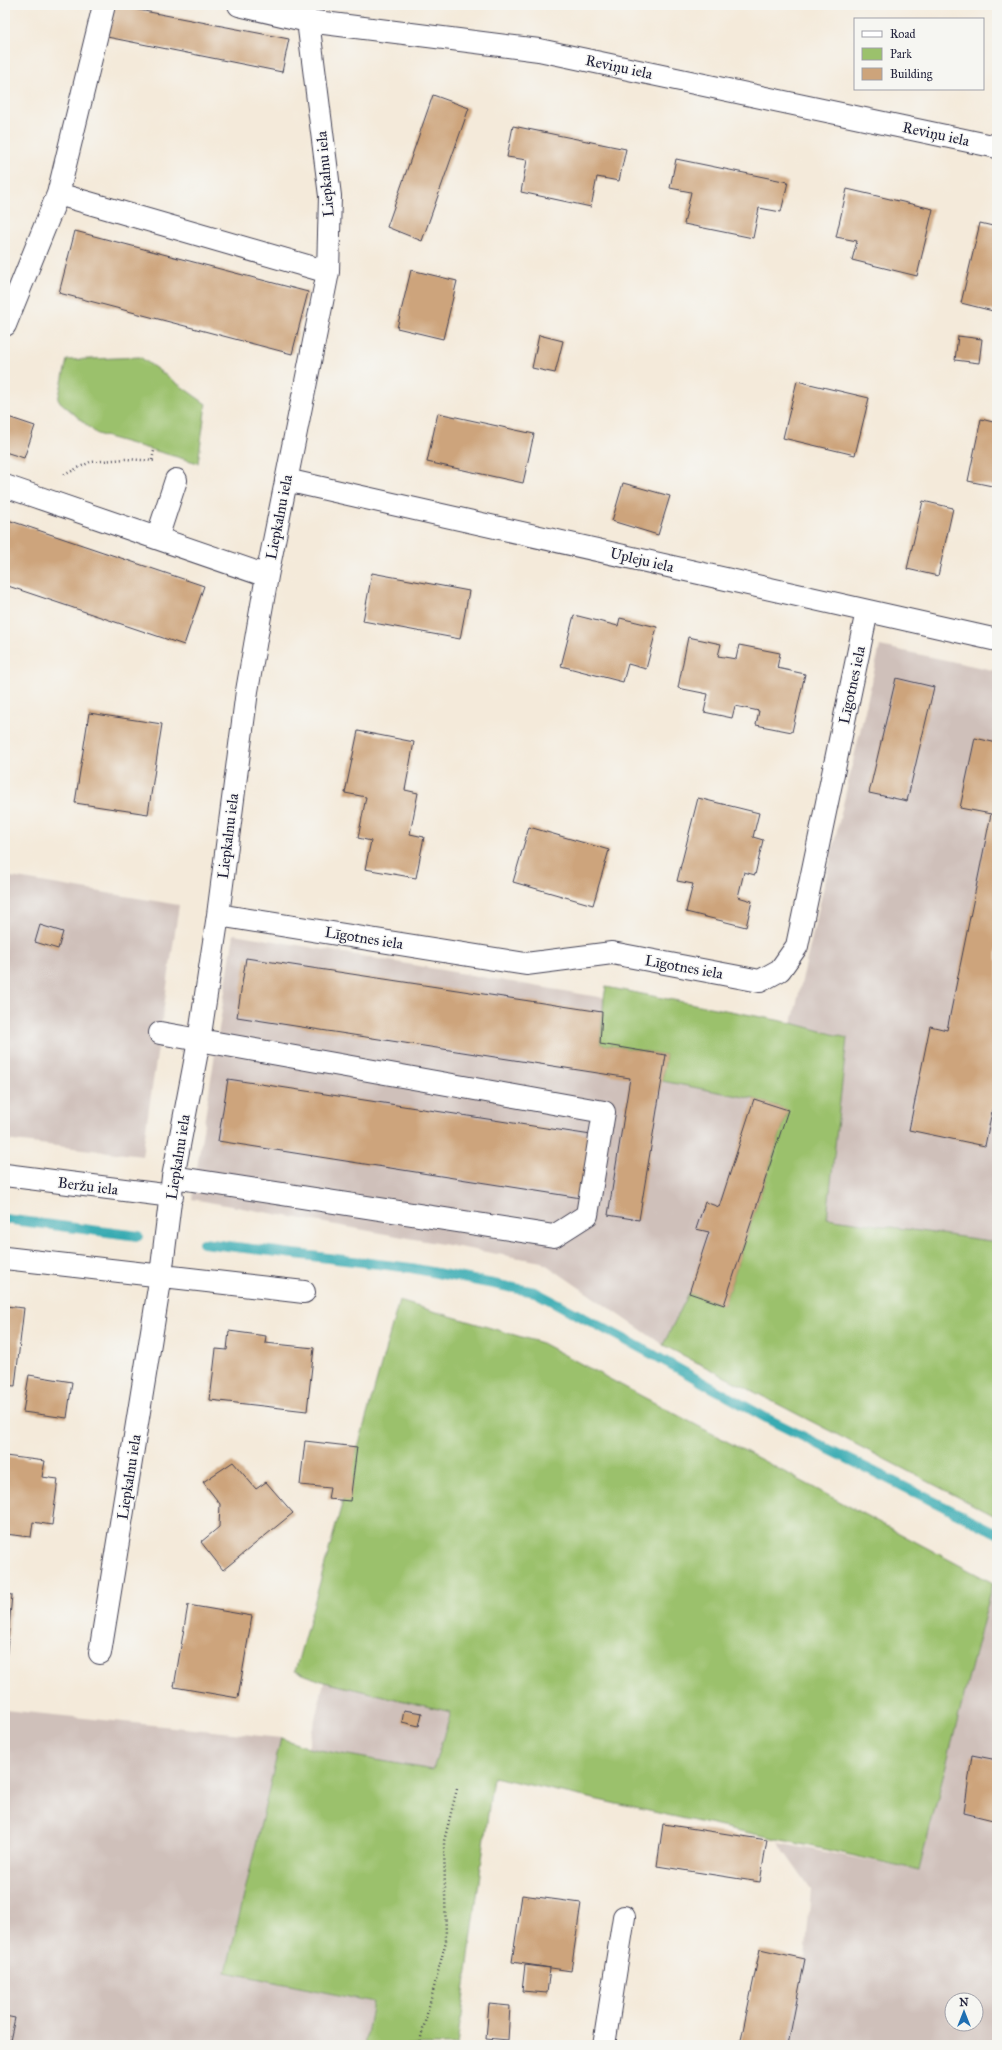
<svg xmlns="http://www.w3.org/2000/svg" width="1002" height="2050" font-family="'IM FELL Great Primer',serif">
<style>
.industrial{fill:#cfc0ba;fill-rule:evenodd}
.green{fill:#9bc16c;stroke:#5e7254}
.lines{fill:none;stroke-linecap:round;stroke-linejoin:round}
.stream{stroke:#39abb2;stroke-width:10}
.building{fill:#cda47b}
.minor-casing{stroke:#424053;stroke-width:24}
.path{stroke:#424053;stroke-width:2.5;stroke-dasharray:1 3;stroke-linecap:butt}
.minor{stroke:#fff;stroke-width:22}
.labels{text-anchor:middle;stroke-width:3;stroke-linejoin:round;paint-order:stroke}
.street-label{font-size:15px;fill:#22223b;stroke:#f6f6f2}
</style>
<rect width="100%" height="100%" fill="#f6f6f2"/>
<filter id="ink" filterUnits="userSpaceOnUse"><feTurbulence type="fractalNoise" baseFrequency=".025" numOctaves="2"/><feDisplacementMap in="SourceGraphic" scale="8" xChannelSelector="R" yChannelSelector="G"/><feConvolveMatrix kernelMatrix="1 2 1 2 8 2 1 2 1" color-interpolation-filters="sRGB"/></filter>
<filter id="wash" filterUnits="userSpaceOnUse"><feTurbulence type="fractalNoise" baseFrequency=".012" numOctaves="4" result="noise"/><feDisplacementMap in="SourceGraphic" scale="16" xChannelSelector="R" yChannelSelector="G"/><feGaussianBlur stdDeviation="0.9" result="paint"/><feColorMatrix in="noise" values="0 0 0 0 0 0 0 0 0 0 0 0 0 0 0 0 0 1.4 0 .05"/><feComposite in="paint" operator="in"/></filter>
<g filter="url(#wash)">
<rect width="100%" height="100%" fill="#f4eada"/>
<path class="industrial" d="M880 646 997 671V1242L827 1218 847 1038 792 1023Z
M5 876 179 905 142 1156 5 1140Z
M234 934 604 998 600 1044 666 1055 662 1081 754 1099 788 1110 724 1305 689 1293 663 1345 542 1262 192 1199Z
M993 1583 997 1585V2045H788L805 1959 811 1890 778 1843 919 1870ZM952 2000H976V2024H952Z
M324 1682 451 1711 433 1770 308 1748Z
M5 1710 281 1738 226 1971 374 2002 365 2045H9L15 2018 5 2016Z"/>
<path class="green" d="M140 357 206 404 198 463 97 434 58 400 67 360Z
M606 987 792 1023 847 1038 827 1218 997 1242V1517L663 1345 689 1293 724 1305 788 1110 754 1099 662 1081 666 1055 600 1044 604 998Z
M399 1301 542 1343 993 1583 919 1870 493 1777 457 2045H365L373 2002 226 1972 281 1738 308 1748 433 1770 451 1712 324 1682 295 1671Z"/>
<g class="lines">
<path class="stream" d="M5 1219 138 1236
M203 1243 411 1268 535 1292 654 1355 768 1419 997 1533"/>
</g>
<g id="blocks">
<path class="building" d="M113 5 289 39 282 72 107 37Z
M433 95 469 108 422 241 387 227Z
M513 126 626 149 619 181 597 177 591 207 521 192 527 160 507 157Z
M676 159 788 182 781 212 759 208 753 238 684 224 691 192 670 188Z
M847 189 933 209 917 276 852 260 857 241 836 237Z
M980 223 997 227V312L961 303Z
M75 231 308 292 292 354 59 293Z
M411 270 457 281 443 339 397 328Z
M539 335 563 341 555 373 532 368Z
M958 336 982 339 979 363 955 360Z
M797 381 869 398 855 455 783 438Z
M438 413 534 434 523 483 427 462Z
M5 416 35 426 24 458 5 452Z
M981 419 997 423V487L968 481Z
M623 483 670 496 658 535 612 521Z
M923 501 953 508 938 576 907 569Z
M5 519 204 586 184 645 5 585Z
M372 573 469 591 460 639 363 621Z
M574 615 618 626 620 618 657 627 646 669 628 664 623 682 561 666Z
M688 637 721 644 718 656 736 659 739 645 780 653 777 668 805 674 792 732 756 725 759 711 735 706 732 718 704 712 708 694 678 688Z
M896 678 934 687 907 801 869 793Z
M89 713 162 724 148 814 75 803Z
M358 731 414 742 405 790 418 793 410 834 424 837 416 878 365 869 371 841 358 838 366 797 345 793Z
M975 738 997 743V1086L985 1146 909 1130 930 1026 947 1030 991 814 960 808Z
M698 798 759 813 753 837 763 840 755 875 744 872 738 897 752 901 746 927 686 912 693 884 677 881Z
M529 827 609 850 593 905 513 882Z
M40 925 63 932 58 949 35 942Z
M246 958 602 1012 600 1044 666 1055 639 1220 608 1215 630 1078 237 1017Z
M228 1079 591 1135 581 1198 218 1141Z
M754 1099 788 1110 724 1305 689 1293 709 1232 696 1229 705 1202 719 1207Z
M5 1306 24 1308 15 1386 5 1385Z
M229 1331 266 1336 265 1343 314 1348 307 1411 210 1400 216 1349 227 1350Z
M29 1375 72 1382 67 1418 23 1412Z
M305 1441 357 1447 350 1501 328 1499 330 1488 300 1485Z
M5 1456 45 1461 42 1477 58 1479 52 1525 33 1522 31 1537 5 1534Z
M233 1462 256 1489 266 1482 293 1513 223 1570 201 1542 219 1527 220 1504 203 1482Z
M5 1594 12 1595 6 1661H5Z
M188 1605 252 1616 238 1698 174 1687Z
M404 1710 422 1713 419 1726 402 1722Z
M972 1755 997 1760V1821L964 1813Z
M663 1824 767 1840 760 1882 657 1866Z
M522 1895 581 1903 571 1971 512 1962Z
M760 1949 805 1959 788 2045H740Z
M525 1965 550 1968 547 1993 522 1991Z
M489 2004 510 2006 508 2040 486 2038Z
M5 2016 15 2018 9 2045H5Z"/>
</g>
</g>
<g filter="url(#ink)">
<use href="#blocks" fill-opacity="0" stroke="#424053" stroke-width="1"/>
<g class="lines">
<g class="minor-casing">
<path id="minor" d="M239 5 308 21 539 50 997 147
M58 194 328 272
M5 325 58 194 104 5
M286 480 997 640
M5 486 267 576
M157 538 176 480
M218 915 526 964 612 953 760 981 780 970 797 946 867 611
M160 1033 604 1112 587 1215 554 1236 173 1177
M5 1175 172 1196
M5 1258 304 1292
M100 1653 161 1275 173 1177 199 1041 218 915 247 691 267 576 328 272 330 196 308 21
M604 2045 624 1917"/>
</g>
<path class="path" d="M152 460 154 451
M64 475 90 462 126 459 156 461
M419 2045 446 1941 444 1841 457 1789"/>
<use href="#minor" class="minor"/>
</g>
</g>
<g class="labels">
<g class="street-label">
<text transform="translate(619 67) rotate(12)" y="5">Reviņu iela</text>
<text transform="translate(936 134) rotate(12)" y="5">Reviņu iela</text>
<text transform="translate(325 174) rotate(-95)" y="5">Liepkalnu iela</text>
<text transform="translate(279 517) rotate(-79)" y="5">Liepkalnu iela</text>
<text transform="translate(642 560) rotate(13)" y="5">Upleju iela</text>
<text transform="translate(852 685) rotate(-78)" y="5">Līgotnes iela</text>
<text transform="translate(228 836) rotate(-83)" y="5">Liepkalnu iela</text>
<text transform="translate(364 938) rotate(9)" y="5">Līgotnes iela</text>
<text transform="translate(684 967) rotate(10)" y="5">Līgotnes iela</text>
<text transform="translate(178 1157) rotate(-81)" y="5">Liepkalnu iela</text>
<text transform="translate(88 1186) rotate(7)" y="5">Beržu iela</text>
<text transform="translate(129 1477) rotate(-81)" y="5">Liepkalnu iela</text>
</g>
</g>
<rect width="1002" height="2050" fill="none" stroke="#f6f6f2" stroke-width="20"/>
<rect x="854" y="18" width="130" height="72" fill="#f6f6f2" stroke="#a1a1a9"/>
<rect x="862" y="31" width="20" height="6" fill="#ffffff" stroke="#a1a1a9"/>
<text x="890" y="38" font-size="12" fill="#22223b">Road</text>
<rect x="862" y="48" width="20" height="12" fill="#9bc16c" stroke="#a1a1a9"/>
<text x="890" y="58" font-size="12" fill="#22223b">Park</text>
<rect x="862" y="68" width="20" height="12" fill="#cda47b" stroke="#a1a1a9"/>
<text x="890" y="78" font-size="12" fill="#22223b">Building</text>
<g transform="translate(964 2012)"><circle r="19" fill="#f6f6f2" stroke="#a1a1a9"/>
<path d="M0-3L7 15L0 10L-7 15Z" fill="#1f6fb2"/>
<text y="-6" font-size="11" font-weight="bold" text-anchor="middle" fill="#22223b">N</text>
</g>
</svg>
